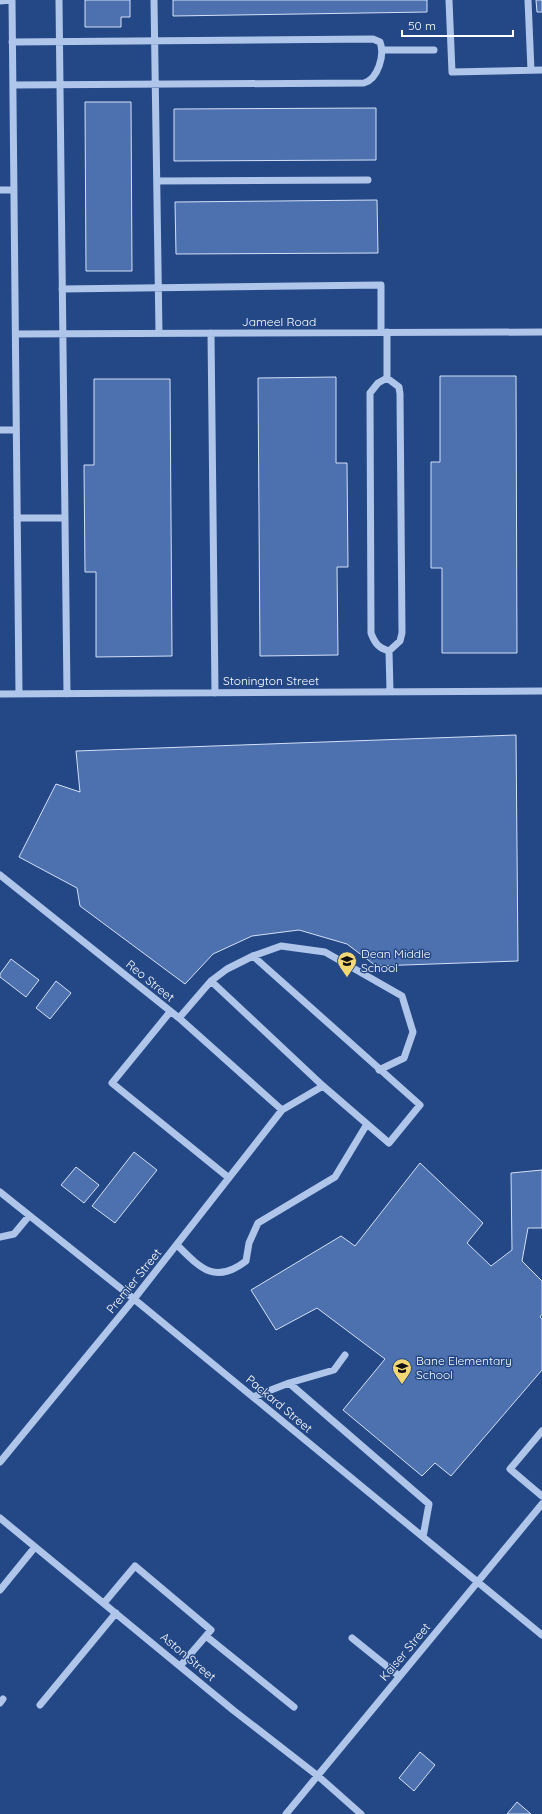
<svg xmlns="http://www.w3.org/2000/svg" width="542" height="1814" font-family="Quicksand,sans-serif">
<style>
.building{fill:#4d71ae;stroke:#d3e0f7}
.lines{fill:none;stroke-linecap:round;stroke-linejoin:round}
.minor{stroke:#afc5e9;stroke-width:7}
.labels{text-anchor:middle;stroke-width:3;stroke-linejoin:round;paint-order:stroke}
.street-label{font-size:12px;fill:#fff;stroke:#244886}
.poi-label{font-size:12px;fill:#fff;stroke:#244886;text-anchor:start}
</style>
<rect width="100%" height="100%" fill="#244886"/>
<path class="building" d="M85 0H130V17H121V27H85Z
M173 0H427V12L173 16Z
M536 0H542V12H537Z
M85 102H131L132 271H86Z
M376 108V160L174 161V109Z
M377 200 378 253 176 254 175 202Z
M440 376H516L517 653H442V568H431V462H440Z
M336 377V463H347L348 567H337L338 655 260 656 258 378Z
M94 379H170L172 656 96 657V572H85L84 465H94Z
M516 735 518 961 376 966 347 944 299 930 252 936 213 954 185 984 80 906 77 888 19 857 56 784 80 792 76 751Z
M11 959 39 980 26 997 0 977V974Z
M56 981 71 993 50 1019 36 1008Z
M134 1152 157 1170 115 1223 92 1206Z
M420 1163 483 1223 467 1243 491 1266 512 1250 511 1173 542 1170V1228H528L522 1261 542 1281V1314L540 1317 542 1319V1370L451 1476 435 1463 422 1476 343 1410 385 1359 317 1308 276 1330 251 1290 341 1236 355 1246Z
M76 1167 99 1185 84 1203 61 1185Z
M420 1752 435 1765 414 1791 399 1778Z
M517 1802 531 1814H507Z"/>
<g class="lines">
<path class="minor" d="M12 0 19 694
M59 0 67 694
M154 0 159 333
M449 0 452 72 542 70
M528 0 531 70
M0 1 12 0
M12 42 373 39 380 42C385 55 378 79 364 83L13 85
M383 50H434
M157 181 368 180
M0 190H14
M62 289 381 285V332
M211 333 215 693
M16 334 542 332
M387 378 399 387 400 394 402 633 400 641 389 651C379 648 375 644 371 633L370 393 378 383Z
M387 378V332
M0 430H16
M17 518H65
M389 651 390 691
M0 694 542 691
M0 875 179 1018 282 1110
M211 981 227 969 253 956 281 946 325 952 402 996 413 1032 404 1058 379 1070
M170 1012 112 1083 229 1178
M179 1018 211 981 323 1086 389 1143 420 1105 253 956
M0 1192 134 1299 542 1635
M0 1237 14 1234 29 1216
M177 1245C200 1268 215 1285 246 1261L249 1243 258 1223 335 1177 367 1124
M289 1383 334 1370 345 1355
M253 1397 289 1383 429 1504 423 1537
M542 1431 510 1469 542 1496
M0 1462 134 1299 282 1110 323 1086
M0 1518 233 1710 318 1776 361 1814
M0 1590 35 1547
M104 1603 135 1566 211 1630 181 1665
M206 1636 294 1707
M352 1638 399 1676
M0 1703 3 1699
M40 1705 116 1613
M286 1814 542 1504"/>
</g>
<defs>
<g id="school-pin" transform="scale(1)"><path d="M0 17L-7.5 6A9.5 9.5 0 1 1 7.5 6Z" fill="#f3d773" stroke="#244886"/><path d="M0-5L7-2L0 1L-7-2ZM-4 1L0 2.5L4 1V4Q0 6-4 4Z" fill="#111"/></g>
</defs>
<g fill-rule="evenodd">
<use href="#school-pin" x="347" y="961"/>
<use href="#school-pin" x="402" y="1368"/>
</g>
<g class="labels">
<g class="street-label">
<text x="279" y="326">Jameel Road</text>
<text x="271" y="685">Stonington Street</text>
<text transform="translate(150 981) rotate(39)" y="4">Reo Street</text>
<text transform="translate(134 1281) rotate(-51)" y="4">Premier Street</text>
<text transform="translate(279 1404) rotate(40)" y="4">Packard Street</text>
<text transform="translate(405 1652) rotate(-50)" y="4">Kaiser Street</text>
<text transform="translate(188 1657) rotate(40)" y="4">Aston Street</text>
</g>
<g class="poi-label">
<text x="361" y="958">Dean Middle<tspan x="361" dy="14">School</tspan></text>
<text x="416" y="1365">Bane Elementary<tspan x="416" dy="14">School</tspan></text>
</g>
</g>
<path d="M402 30v6h111v-6" fill="none" stroke="#ffffff" stroke-width="2"/>
<text x="408" y="30" font-size="12" fill="#ffffff" stroke="#244886" stroke-width="3" paint-order="stroke">50 m</text>
</svg>
